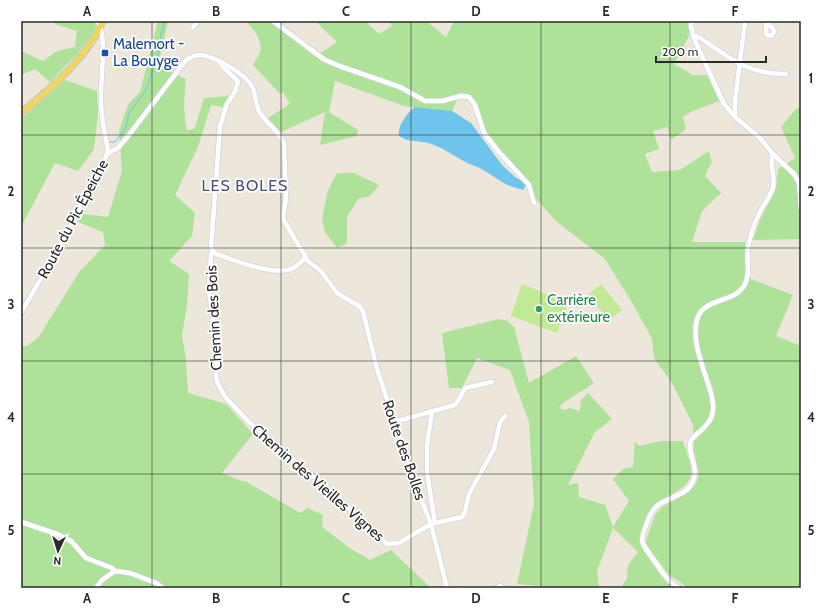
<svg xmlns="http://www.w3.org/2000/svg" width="822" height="609" font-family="Cabin,sans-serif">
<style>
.green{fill:#ade298}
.pitch{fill:#c0ea94}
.water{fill:#6fc4ee}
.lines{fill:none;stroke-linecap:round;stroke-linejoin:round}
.stream{stroke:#6fc4ee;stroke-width:1}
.minor-casing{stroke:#d1d3e2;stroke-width:6}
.major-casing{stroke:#c8c8c8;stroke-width:8}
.minor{stroke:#fff;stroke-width:4.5}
.major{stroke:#f0d65d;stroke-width:5.5}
.grid{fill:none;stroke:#2a2a2a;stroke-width:1;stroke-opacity:0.55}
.transit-dot{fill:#1a4fb4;stroke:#fff;stroke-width:1.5}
.leisure-dot{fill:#2e9e5b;stroke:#fff;stroke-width:1.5}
.labels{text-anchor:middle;stroke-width:3.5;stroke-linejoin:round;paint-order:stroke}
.transit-label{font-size:15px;fill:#164399;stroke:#fff;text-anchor:start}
.street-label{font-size:15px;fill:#2a2a2a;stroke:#fff}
.leisure-label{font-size:15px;fill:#27864d;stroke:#fff;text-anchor:start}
.neighbourhood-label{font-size:16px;letter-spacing:1px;fill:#4a507a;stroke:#fff}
.neatline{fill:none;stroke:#2a2a2a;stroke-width:1.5}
.grid-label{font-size:13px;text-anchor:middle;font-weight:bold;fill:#2a2a2a}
</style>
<rect width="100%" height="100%" fill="#ece6db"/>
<path class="green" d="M57 21H95L96 30 77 54 50 82 35 69 21 75V51L43 61 57 51 75 47 77 31 55 24Z
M158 21H168L158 66 186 79C184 96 183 114 187 131L195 128 204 98 229 96 222 107 211 105 198 147 175 195 195 213 192 236 169 261 189 274 187 305 182 335 186 359 188 393 226 404 253 434 222 473 242 481H245L300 513 308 508 323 515 322 527 351 549 370 560 391 550 431 588H21V346H27L38 338 80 271 105 245 103 232 78 222 84 214 108 217 122 171 119 131 128 105 140 92Z
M246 21H269L315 57 337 42 322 28 316 21H365L379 34 392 26 389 21H426L446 37 454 21H690L689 36 674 64 693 75H707L719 101 693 111 683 117 686 129 671 140 667 127 653 131 659 149 645 154 652 172 680 170 709 151 712 163 710 165 705 176 721 193 702 211 692 242H745L746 277 793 295 776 336 801 346V588H689L669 575 645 543 655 515 662 507 689 492 696 484 699 474 694 451 693 425 672 383 654 358 652 339 633 304 605 259 556 221 537 200 521 172 499 150 482 128 476 105 469 95 460 92 452 111 404 106 335 81 329 112 358 130 357 136 320 145 325 112 281 132 268 118 290 104 283 92 280 94 253 65C255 61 258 57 260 53 264 42 253 29 246 21Z
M65 80 97 91 98 114 94 149 78 171 55 163 21 227V119Z
M801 107V239L753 240 760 220 776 188 778 169 795 158 781 127 795 110Z
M337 173H354L379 185 370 196 358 199 347 217V243L337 248 325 232 322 219 328 190Z
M499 319 508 321 514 327 529 383 576 356 594 383 563 403 559 408 565 410 569 408 580 411 581 400 588 393 612 419 595 432 568 485 578 483 579 497 605 505 613 527 629 501 613 479 623 469 633 467 635 442 639 446 660 441H683C685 449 693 467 691 474 687 491 669 493 657 503 650 508 647 516 644 523 640 532 638 538 641 547 650 559 662 581 674 588H622V586L627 578 628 565 638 552 613 528 597 571 599 588H540V586L517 584 534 504 529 422 510 370 477 358 462 388H449L442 333Z"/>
<path class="pitch" d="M522 284 568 303 557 333 511 316Z
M601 284 622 310 609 320 588 295Z"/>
<path class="water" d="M415 107 452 111 471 123 502 165 515 177 525 183 526 185 523 190 507 185 480 168 467 163 441 148 429 143 407 140 399 136C397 126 407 113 415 107Z"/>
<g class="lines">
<path class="stream" d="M110 142H114L116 141 126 127 129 113 146 90 159 52 161 35 165 21"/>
<g class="minor-casing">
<path id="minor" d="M273 21 325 60 342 67 400 87 425 101H442L461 96 469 97 475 105 484 133 499 152 529 185 534 203
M691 21V27L696 43 724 104 735 117 760 138 773 154 794 174 799 183 801 207
M767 21 766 33 767 35 771 36 774 32 773 29 768 23
M193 27 198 21
M693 36 699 37C728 57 749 75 786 74
M220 62C224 71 234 75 238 82L235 92 227 104 220 126 211 247 213 251 216 254C235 260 272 276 291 269 297 267 301 262 305 258
M735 117V101L745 21
M107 154 118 148 132 131 186 60C191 57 195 55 200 55 215 56 245 74 252 86 256 94 255 105 260 113 267 124 279 131 284 144L286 198 283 216 284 221 308 261 321 271 337 293 359 306 363 311 377 369 413 479 431 524 447 588
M213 251 211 254 209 291 217 348 216 377 218 384 226 398 249 422 337 496 369 529 387 544 399 543 431 524 462 517 465 512 469 494 494 449 500 422 505 416
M21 313 70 228 88 188 104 162 108 150C105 134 101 118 101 101 100 76 108 43 98 21
M432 411 427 446V472L435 523
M394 422 455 405 460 398 465 388 492 382
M21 522 57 534 71 541 86 558 112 568 115 571 130 573 156 583 163 588
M96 588 102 580 115 571
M496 588 500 586 504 588
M679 588C667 582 661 569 653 559 641 542 639 542 647 523 649 516 652 510 658 505 669 497 688 495 693 481 700 468 686 454 691 440 697 433 708 426 711 418 718 404 706 380 702 365 698 352 694 338 696 324 700 296 732 305 744 286 751 275 746 260 748 248 750 237 753 226 758 216 762 206 771 197 773 187 776 176 768 165 773 154"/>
</g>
<g class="major-casing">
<path id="major" d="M21 113C51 88 87 58 103 21"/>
</g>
<use href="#minor" class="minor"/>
<use href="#major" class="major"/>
</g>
<path class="grid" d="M152 21V588M281 21V588M411 21V588M541 21V588M670 21V588M21 135H801M21 248H801M21 361H801M21 474H801"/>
<rect class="transit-dot" x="101" y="49" width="8" height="8" rx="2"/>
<circle class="leisure-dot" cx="539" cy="309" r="4"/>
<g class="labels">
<g class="transit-label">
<text x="113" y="49">Malemort -<tspan x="113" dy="17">La Bouyge</tspan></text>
</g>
<g class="street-label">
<text transform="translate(73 219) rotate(-62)" y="5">Route du Pic Épeiche</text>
<text transform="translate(214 318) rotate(-93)" y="5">Chemin des Bois</text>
<text transform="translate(404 450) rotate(71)" y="5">Route des Bolles</text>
<text transform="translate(318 483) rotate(41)" y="5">Chemin des Vieilles Vignes</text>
</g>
<g class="leisure-label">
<text x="547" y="305">Carrière<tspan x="547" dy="17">extérieure</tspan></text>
</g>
<g class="neighbourhood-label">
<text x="245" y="191">LES BOLES</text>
</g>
</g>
<rect width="822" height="609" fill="none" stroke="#ffffff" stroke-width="44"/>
<g transform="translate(58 551) rotate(184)" stroke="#ffffff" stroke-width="3" paint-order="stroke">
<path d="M0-3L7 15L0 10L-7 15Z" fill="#2a2a2a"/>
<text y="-6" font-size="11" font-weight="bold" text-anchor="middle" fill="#2a2a2a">N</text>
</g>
<path d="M656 56v6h110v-6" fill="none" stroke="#2a2a2a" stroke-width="2"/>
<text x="662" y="56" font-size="12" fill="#2a2a2a" stroke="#ffffff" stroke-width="3" paint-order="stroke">200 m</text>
<rect x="22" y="22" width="778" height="565" class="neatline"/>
<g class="grid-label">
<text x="87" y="16">A</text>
<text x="216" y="16">B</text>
<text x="346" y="16">C</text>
<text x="476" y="16">D</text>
<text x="606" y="16">E</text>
<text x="735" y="16">F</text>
<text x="11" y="83">1</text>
<text x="811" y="83">1</text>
<text x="11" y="196">2</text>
<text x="811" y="196">2</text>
<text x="11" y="309">3</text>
<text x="811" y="309">3</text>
<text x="11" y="422">4</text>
<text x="811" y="422">4</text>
<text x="11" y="535">5</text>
<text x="811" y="535">5</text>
<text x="87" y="603">A</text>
<text x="216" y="603">B</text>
<text x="346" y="603">C</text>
<text x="476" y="603">D</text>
<text x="606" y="603">E</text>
<text x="735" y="603">F</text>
</g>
</svg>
